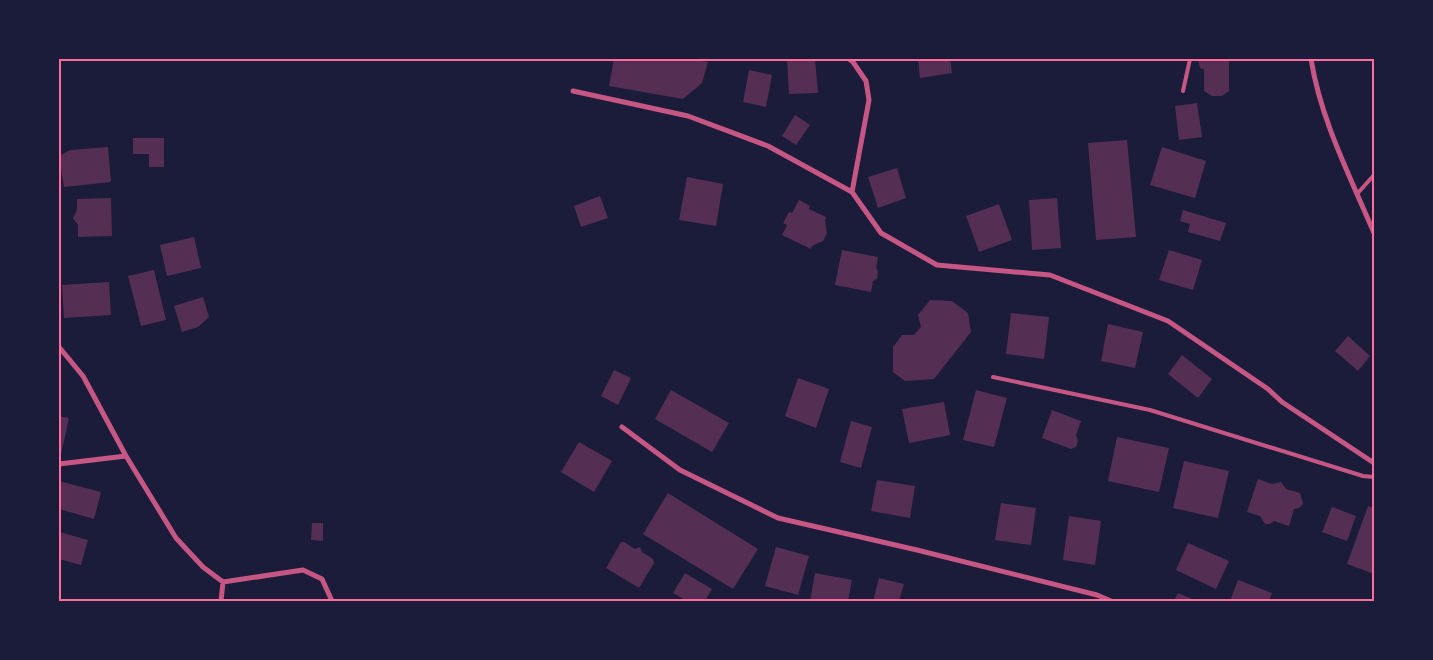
<svg xmlns="http://www.w3.org/2000/svg" width="1433" height="660" font-family="'Open Sans',sans-serif">
<style>
.building{fill:#542f53}
.lines{fill:none;stroke-linecap:round;stroke-linejoin:round}
.service{stroke:#c65784;stroke-width:4}
.minor{stroke:#c65784;stroke-width:5}
.neatline{fill:none;stroke:#ff6b9d;stroke-width:2}
</style>
<rect width="100%" height="100%" fill="#1b1b3a"/>
<path class="building" d="M614 59H688L708 62 702 83 683 99 609 86Z
M787 59H815L818 93 789 94Z
M918 59H950L952 73 920 78Z
M1198 59H1229V91L1222 96H1212L1204 91V69L1200 68Z
M749 70 772 75 766 107 743 102Z
M1197 103 1202 137 1179 140 1175 106Z
M795 115 810 125 796 145 782 136Z
M133 138H164V167H149V154H133Z
M1127 140 1136 237 1096 240 1088 143Z
M108 147 111 182 64 187 59 156 70 150Z
M1162 147 1206 161 1195 198 1150 185Z
M897 168 906 198 878 208 868 177Z
M687 177 723 184 716 226 679 220Z
M600 196 608 218 581 227 574 206Z
M111 198 112 236 78 237V225L73 218 77 210V199Z
M1057 198 1061 248 1032 250 1029 200Z
M799 200 810 206 809 209 826 217 825 221 827 233 823 241 812 246 811 249 782 235 787 225 783 223 789 212 792 213Z
M999 204 1012 240 979 252 966 216Z
M1183 210 1226 223 1220 241 1188 232 1190 224 1180 221Z
M194 237 201 268 167 276 160 245Z
M842 250 878 257 876 268 878 271 877 279 873 281 871 292 835 285Z
M1169 250 1202 260 1193 290 1159 280Z
M154 270 166 320 141 326 128 276Z
M109 282 111 315 64 318 62 285Z
M203 297 209 317 198 327 182 332 174 306Z
M930 300 952 301 968 313 971 332 934 379 905 381 893 372V347L902 335H914L921 327 918 315Z
M1011 313 1049 317 1044 359 1006 354Z
M1108 324 1143 332 1135 368 1101 361Z
M1348 336 1370 356 1358 371 1335 351Z
M1182 355 1212 379 1198 398 1168 374Z
M614 370 631 378 618 405 601 396Z
M798 378 829 389 816 428 785 416Z
M671 390 729 423 712 452 655 419Z
M976 390 1007 398 994 447 963 440Z
M944 402 950 435 909 443 902 409Z
M1052 410 1081 421 1076 435 1078 441 1076 447 1071 449 1042 438Z
M59 416 69 418 60 459H59Z
M851 421 872 427 861 468 840 462Z
M1117 437 1169 448 1159 492 1108 481Z
M579 442 612 461 594 492 561 472Z
M1184 461 1229 471 1218 518 1173 508Z
M1258 479 1272 484 1281 482 1286 489 1300 493 1303 504 1299 508 1294 509 1289 526 1274 521 1270 524H1265L1260 516 1247 512Z
M877 480 915 486 910 518 871 511Z
M59 481 101 492 94 519 59 509Z
M668 493 758 549 733 589 643 534Z
M1001 503 1036 508 1031 545 995 540Z
M1368 506 1374 508V574L1347 564Z
M1332 507 1356 516 1347 541 1322 532Z
M1069 516 1101 521 1095 565 1063 560Z
M312 523H323V541L311 540Z
M59 532 88 540 81 565 59 559Z
M621 542H624L635 549 640 547 642 552 653 559 654 563 639 588 606 568Z
M1188 543 1229 561 1216 589 1176 570Z
M776 547 809 556 798 595 765 586Z
M685 573 712 589 705 601H687L673 593Z
M815 573 852 580 848 601H810Z
M879 578 904 584 899 601H873Z
M1238 580 1272 593 1269 601H1230Z
M1178 593 1197 601H1174Z"/>
<g class="lines">
<path class="service" d="M1183 91 1190 59
M1357 194 1374 175
M993 377 1150 410 1363 476 1374 477"/>
<path class="minor" d="M849 59 853 62 866 81 869 100 852 192 881 233 937 265 1050 275 1168 321 1268 389 1282 402 1374 463
M1311 59C1321 121 1350 176 1374 233
M573 91 688 116 768 146 852 192
M59 347 83 376 126 456 176 538 203 567 223 582 303 570 322 579 332 601
M622 427 680 470 778 518 917 550 1097 595 1111 601
M59 464 126 456
M221 601 223 582"/>
</g>
<rect width="1433" height="660" fill="none" stroke="#1b1b3a" stroke-width="120"/>
<rect x="60" y="60" width="1313" height="540" class="neatline"/>
</svg>
